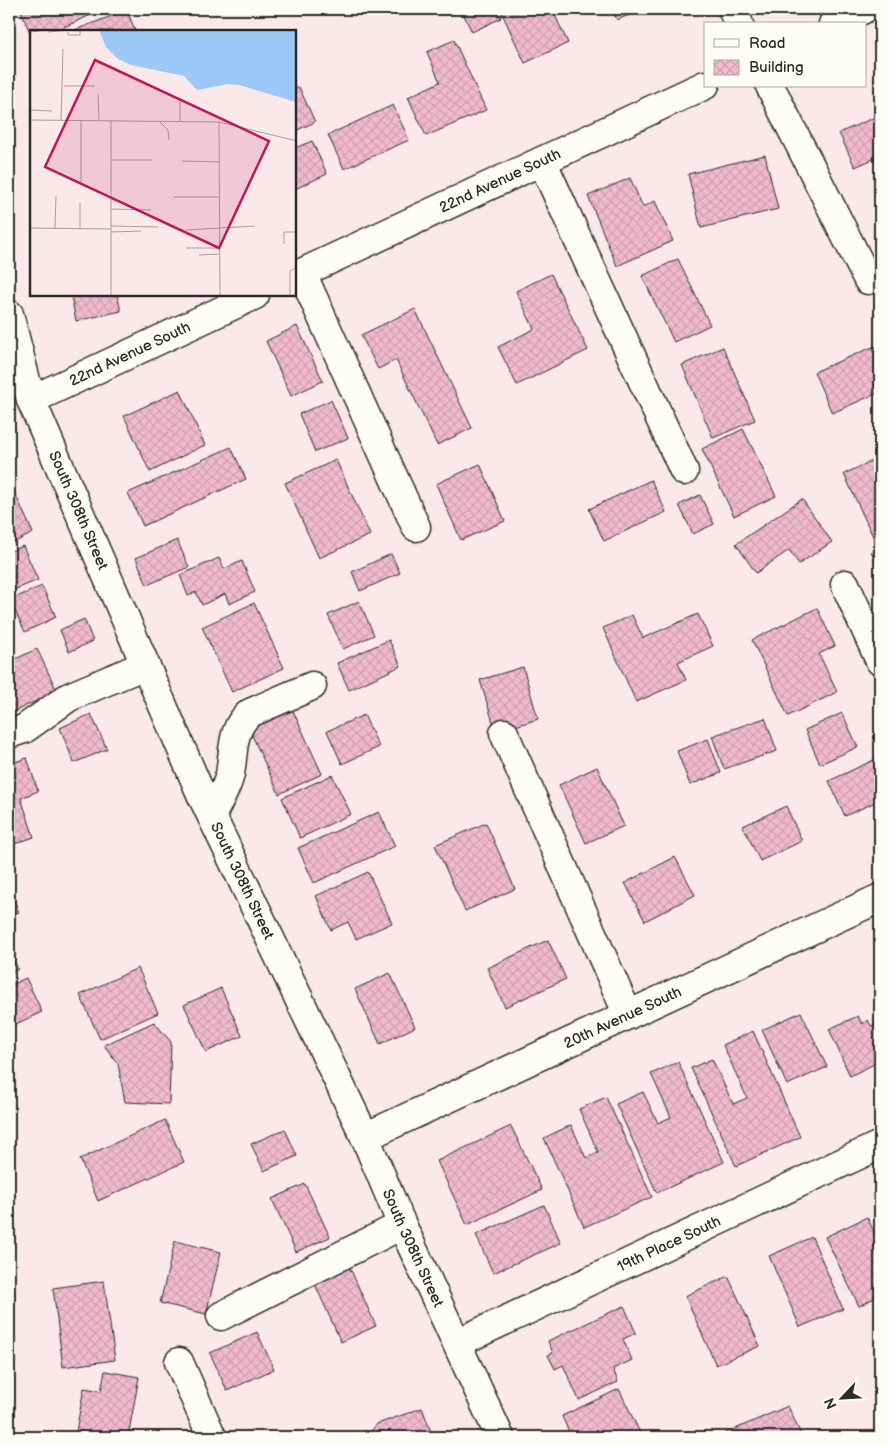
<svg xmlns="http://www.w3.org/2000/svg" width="889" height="1446" font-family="'Balsamiq Sans',sans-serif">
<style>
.building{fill:url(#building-cross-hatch);stroke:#2b2b2b}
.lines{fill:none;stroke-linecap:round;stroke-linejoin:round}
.minor-casing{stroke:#2b2b2b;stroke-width:31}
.minor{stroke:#fdfcf7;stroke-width:28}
.labels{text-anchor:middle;stroke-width:4;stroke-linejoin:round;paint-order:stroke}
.street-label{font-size:15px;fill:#2b2b2b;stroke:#fdfcf7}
.inset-road{fill:none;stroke:#a79c9e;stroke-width:1}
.view{fill:#c2185b;fill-opacity:0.15;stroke:#c2185b;stroke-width:2.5}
.inset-edge{fill:none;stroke:#2b2b2b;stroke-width:2.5}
</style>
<defs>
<pattern id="building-cross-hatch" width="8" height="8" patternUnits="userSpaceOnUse" patternTransform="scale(1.25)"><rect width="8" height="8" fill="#f2bacf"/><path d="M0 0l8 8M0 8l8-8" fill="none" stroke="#d0a0b2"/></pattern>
</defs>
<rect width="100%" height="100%" fill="#fae8eb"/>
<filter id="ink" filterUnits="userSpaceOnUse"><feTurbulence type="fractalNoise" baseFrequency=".02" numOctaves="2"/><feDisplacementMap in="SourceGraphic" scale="10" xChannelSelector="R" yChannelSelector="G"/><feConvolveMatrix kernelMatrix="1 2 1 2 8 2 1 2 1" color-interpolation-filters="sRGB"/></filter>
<g filter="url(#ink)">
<path class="building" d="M20 9H102V10L55 31H31V35Z
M461 9H496L501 18 472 32Z
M507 9H552L568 43 525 63 501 11Z
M612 9H644L617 20Z
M127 10 135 31H76L75 30Z
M454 40 486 110 426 136 408 97 440 82 427 52Z
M299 87 315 122 295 131V89Z
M393 105 409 140 344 169 328 135Z
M880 115V156L855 167 839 133Z
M312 141 327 174 295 189V148Z
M765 155 778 209 701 228 688 174Z
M630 178 643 207 655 201 673 241 617 266 588 196Z
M678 259 710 325 674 342 642 276Z
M551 274 588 350 517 385 498 347 534 329 516 291Z
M71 295H117L121 311 76 321Z
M415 309 472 428 437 445 396 360 378 369 361 335Z
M297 326 323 381 291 396 266 341Z
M875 346 880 359V392L832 413 814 372Z
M723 347 755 420 713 438 682 365Z
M180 390 205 445 150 472 124 416Z
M331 400 348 438 315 452 299 414Z
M743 429 776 496 734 516 702 449Z
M231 447 246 479 143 526 128 493Z
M880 457V541L876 543 844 474Z
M336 460 370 535 319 558 285 483Z
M480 464 505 521 461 540 436 484Z
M651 480 666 512 604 541 589 509Z
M12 487 33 533 9 545V488Z
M700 495 714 524 693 534 679 505Z
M802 499 832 542 799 564 789 550 756 573 736 544Z
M177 540 189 567 147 585 136 558Z
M23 546 38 580 9 592V552Z
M880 547V572L871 551Z
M391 554 400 573 360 591 352 572Z
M219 558 224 569 242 561 255 592 229 604 225 594 202 605 196 592 188 596 180 575Z
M42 586 56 617 25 632 10 600Z
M359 601 374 635 343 649 328 615Z
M254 603 284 668 232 692 202 627Z
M817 608 835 646 819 654 837 692 788 716 752 640Z
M698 614 713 646 678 662 686 680 636 702 603 628 632 615 643 638Z
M84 619 93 641 69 652 60 630Z
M389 640 401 666 349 690 337 663Z
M37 649 57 691 9 714V662Z
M523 667 538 719 496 732 480 680Z
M289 702 322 774 279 794 246 722Z
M842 713 858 747 820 764 805 730Z
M91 714 107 749 74 763 60 728Z
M364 715 379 747 342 764 327 731Z
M765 718 777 751 724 769 712 736Z
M708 739 721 773 690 785 677 751Z
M880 757V800L845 816 829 781Z
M27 758 38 791 21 798 34 837 9 846V764Z
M597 767 624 826 586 843 559 785Z
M332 775 351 814 300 838 282 798Z
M786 806 802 841 760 861 743 826Z
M379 812 395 846 314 883 298 848Z
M486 823 515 889 465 911 435 845Z
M675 857 695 895 645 921 625 883Z
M368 872 392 923 356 939 348 922 331 930 316 896Z
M9 889 19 912 9 916Z
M548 940 566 979 505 1007 487 968Z
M9 950 18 969 9 974Z
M138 968 158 1013 100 1039 80 995Z
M390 973 415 1027 380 1044 355 989Z
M26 978 42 1012 9 1027V986Z
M221 988 242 1036 206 1052 184 1005Z
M801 1012 827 1067 787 1085 762 1030Z
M858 1016 862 1024 868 1020 871 1026 880 1022V1061L850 1076 829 1029Z
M154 1022 171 1042 169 1104 125 1102 118 1064 104 1045Z
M753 1031 800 1137 736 1166 691 1068 712 1059 733 1104 747 1098 723 1045Z
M678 1062 724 1162 657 1193 616 1104 643 1092 658 1123 671 1117 651 1074Z
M606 1097 652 1197 584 1227 544 1138 571 1125 586 1158 598 1152 579 1109Z
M165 1120 184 1162 98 1201 80 1159Z
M511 1126 542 1190 467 1225 437 1161Z
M285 1129 297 1156 264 1171 251 1144Z
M305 1184 330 1237 296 1252 272 1199Z
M544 1205 561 1243 493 1273 476 1235Z
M867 1217 880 1245V1295L859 1306 825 1237Z
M812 1237 843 1309 800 1327 769 1256Z
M175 1241 221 1252 206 1314 160 1303Z
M349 1266 376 1326 341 1342 314 1282Z
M728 1276 760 1346 716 1365 685 1296Z
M104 1281 115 1360 63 1367 53 1288Z
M624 1306 636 1333 623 1339 632 1360 613 1369 618 1382 579 1400 563 1365 555 1369 548 1355 553 1353 548 1341Z
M257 1332 274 1369 227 1391 210 1353Z
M105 1371 139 1377 128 1437H75L84 1388 101 1391Z
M619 1389 642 1437H571L562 1416Z
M788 1406 802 1437H717Z
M422 1408 433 1437H366L377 1424Z"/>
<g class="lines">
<g class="minor-casing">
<g id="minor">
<path d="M732 9 739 24"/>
<path d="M833 24 864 9"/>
<path d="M770 86 868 280"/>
<path d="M542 161 684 471"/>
<path d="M302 273 416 527"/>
<path id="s1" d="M295 276 705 85"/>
<path id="s2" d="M9 314 31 400 201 794 365 1137 402 1225 500 1437"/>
<path id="s3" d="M31 400 255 295"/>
<path d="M845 584 880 661"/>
<path d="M504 733 628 1015"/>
<path d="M9 734 24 729 69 697 145 665"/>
<path d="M212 814C219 801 227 788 230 774 234 752 231 728 250 713L312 686"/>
<path id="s4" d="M365 1137 880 898"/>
<path d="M221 1316 402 1225"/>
<path id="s5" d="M457 1343 880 1145"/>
<path d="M179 1362 212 1437"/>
</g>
</g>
<use href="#minor" class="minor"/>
</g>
</g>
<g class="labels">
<g class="street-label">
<text dy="5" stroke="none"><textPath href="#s1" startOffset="226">22nd Avenue South</textPath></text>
<text dy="5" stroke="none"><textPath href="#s3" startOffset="109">22nd Avenue South</textPath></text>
<text dy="5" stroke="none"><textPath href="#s2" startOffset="209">South 308th Street</textPath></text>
<text dy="5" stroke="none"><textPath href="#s2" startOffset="614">South 308th Street</textPath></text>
<text dy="5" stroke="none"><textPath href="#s4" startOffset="284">20th Avenue South</textPath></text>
<text dy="5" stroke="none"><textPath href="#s5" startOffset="234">19th Place South</textPath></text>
<text dy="5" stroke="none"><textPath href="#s2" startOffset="1019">South 308th Street</textPath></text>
</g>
</g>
<g transform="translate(30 30)">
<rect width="266" height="266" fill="#fae8eb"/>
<path d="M69 0H266V72L209 55 198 54 167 60 154 46 101 35 88 29 76 17Z" fill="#9cc9f7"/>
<path class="inset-road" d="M0 2 18 0M18 2 38 0M38 2V5H50V0M34 56H65M68 64 69 90M150 68V91M0 80 22 81M0 90 189 92 267 111M31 90 33 19M51 90V155M129 91 138 100 139 110M189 92 190 266M81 130H122M152 131 189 132M143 167H189M81 179 121 180M81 196 128 197M0 198 81 199M25 199 26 166M50 199V173M156 200 225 196M81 202 111 201M254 214V202H267M156 218H189M169 225 189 224M81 266V91M260 266V241L267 237"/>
<path class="view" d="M65 30 239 111 189 218 15 137Z"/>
<rect width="266" height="266" class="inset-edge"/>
</g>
<rect width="889" height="1446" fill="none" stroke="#fdfcf7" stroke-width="30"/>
<rect x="15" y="15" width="859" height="1416" fill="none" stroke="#2b2b2b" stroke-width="2" filter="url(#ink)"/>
<rect x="704" y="22" width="162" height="65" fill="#fdfcf7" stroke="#a9a8a5"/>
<rect x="714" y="39" width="25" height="8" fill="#fdfcf7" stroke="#a9a8a5"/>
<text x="749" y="48" font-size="15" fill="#2b2b2b">Road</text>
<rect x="714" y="60" width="25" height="15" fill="url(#building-cross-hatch)" stroke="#a9a8a5"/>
<text x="749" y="72" font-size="15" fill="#2b2b2b">Building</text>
<g transform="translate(842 1398) rotate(245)" stroke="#fdfcf7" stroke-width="4" paint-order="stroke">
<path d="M0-4L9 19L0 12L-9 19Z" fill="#2b2b2b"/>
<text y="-8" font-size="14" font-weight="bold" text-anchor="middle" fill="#2b2b2b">N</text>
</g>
</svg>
